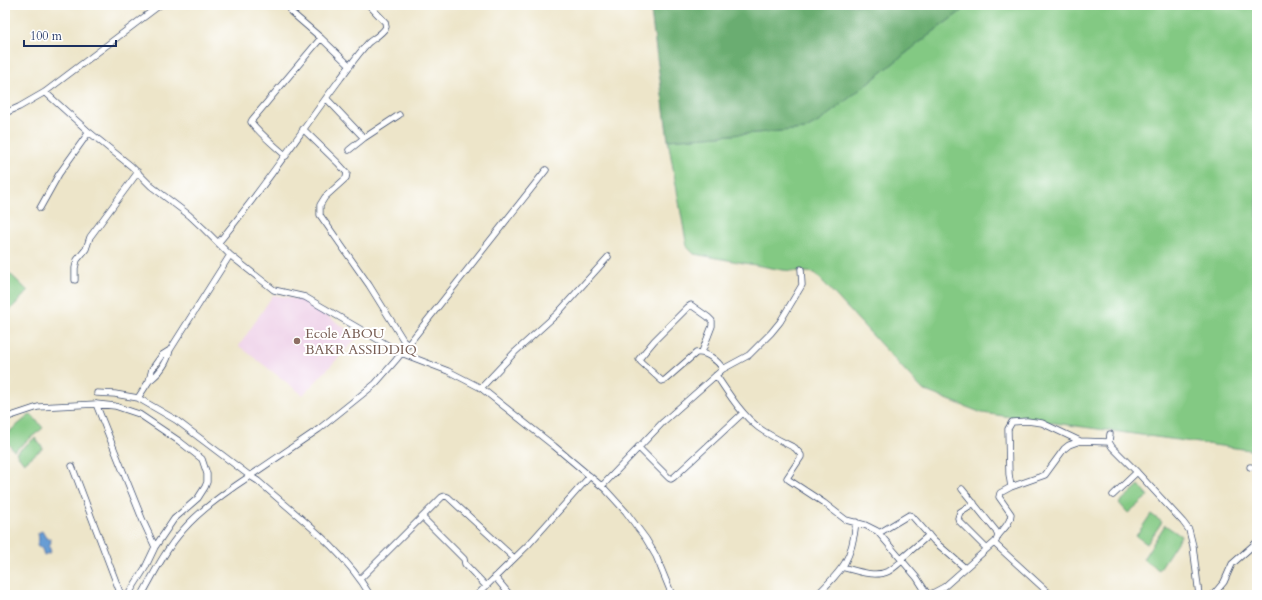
<svg xmlns="http://www.w3.org/2000/svg" width="1262" height="600" font-family="Cardo,serif">
<style>
.built{fill:#eed0e8}
.green{fill:#83c983;stroke:#4f7c70}
.forest{fill:#6aad71;stroke:#426e68}
.water{fill:#679dd4;stroke:#416699}
.lines{fill:none;stroke-linecap:round;stroke-linejoin:round}
.minor-casing{stroke:#3a4a6e;stroke-width:7}
.minor{stroke:#fff;stroke-width:5.5}
.education-dot{fill:#8d6e63;stroke:#fff;stroke-width:1.5}
.labels{text-anchor:middle;stroke-width:4;stroke-linejoin:round;paint-order:stroke}
.education-label{font-size:14px;fill:#785e54;stroke:#fff;text-anchor:start}
</style>
<rect width="100%" height="100%" fill="#fff"/>
<filter id="ink" filterUnits="userSpaceOnUse"><feTurbulence type="fractalNoise" baseFrequency=".025" numOctaves="2"/><feDisplacementMap in="SourceGraphic" scale="8" xChannelSelector="R" yChannelSelector="G"/><feConvolveMatrix kernelMatrix="1 2 1 2 8 2 1 2 1" color-interpolation-filters="sRGB"/></filter>
<filter id="wash" filterUnits="userSpaceOnUse"><feTurbulence type="fractalNoise" baseFrequency=".012" numOctaves="4" result="noise"/><feDisplacementMap in="SourceGraphic" scale="16" xChannelSelector="R" yChannelSelector="G"/><feGaussianBlur stdDeviation="0.9" result="paint"/><feColorMatrix in="noise" values="0 0 0 0 0 0 0 0 0 0 0 0 0 0 0 0 0 1.4 0 .05"/><feComposite in="paint" operator="in"/></filter>
<g filter="url(#wash)">
<rect width="100%" height="100%" fill="#ede5c9"/>
<path class="built" d="M273 295 304 300 358 337 303 395 239 346Z"/>
<path class="green" d="M970 5H1257V451L982 413 923 390 815 273 783 270 694 254 687 247 668 140 806 129 820 121 938 28Z
M5 269 28 291 6 314 5 313Z
M31 414 43 428 14 451 5 439V435Z
M35 438 43 448 24 463 16 453Z
M1139 485 1148 496 1128 513 1119 503Z
M1151 514 1162 522 1147 544 1136 536Z
M1165 525 1181 536 1159 570 1143 559Z"/>
<path class="forest" d="M650 5H970L938 28 820 121 806 129 668 140Z"/>
<path class="water" d="M42 531 46 538 50 539 51 542 49 546 51 552 44 555 42 549 37 545 38 541 39 540 38 533Z"/>
</g>
<g filter="url(#ink)">
<g class="lines">
<g class="minor-casing">
<path id="minor" d="M291 12 321 38
M45 92 89 132 131 166 151 186 189 215 204 229 230 255 170 350C167 364 160 373 149 381
M326 98 364 138
M5 113 19 107 45 92 160 5
M303 129 338 163 347 173 346 178 325 197 320 205V215L369 285 407 346
M349 150 364 138 399 115
M286 156C274 145 261 135 251 122L252 120 321 38 350 66
M40 208 59 174 89 132
M218 243C262 191 299 134 340 79 349 67 358 54 368 43 374 38 382 34 386 27L385 22 369 5
M230 255 274 290 305 297 401 353 448 371 481 388 554 446 605 489 626 512 646 539 656 556 672 595
M75 280V268L77 260 86 249 90 237 138 172
M702 352 712 326V321L708 317 691 305 688 307 654 341 639 359 641 362 662 381 665 380 696 353C706 351 718 361 723 369
M716 375C729 394 741 414 759 428 770 436 783 442 795 448L801 455V457L787 478 789 480 824 503 846 520 865 525 877 531 917 578 928 595
M481 388 515 352 557 314 608 257
M97 393 115 394 138 398 176 420 250 476C227 491 201 509 183 530 166 549 154 573 142 595
M138 398 149 381 152 369 162 355 170 350
M96 404 143 521 155 547
M5 418 38 407 96 404 115 406 139 414 179 441 202 459 207 474V482L205 487 198 498 174 519 155 547 145 568 128 595
M1110 434 1109 442 1112 447 1137 472 1183 522 1189 530 1193 546 1199 595
M638 447 669 478 671 479 674 477 743 413
M72 466 121 595
M1250 467 1257 468
M602 486 663 422 723 369 749 355 771 333 780 322 802 285 801 269
M1011 487 1009 474 1008 429 1012 422 1027 421 1042 423 1080 441
M1113 495 1137 472
M974 503 960 512 958 518 959 521 987 549
M422 517 464 559 465 564 486 586
M879 533 909 515 912 516 934 541 965 568
M998 536C1003 529 1011 523 1011 514L999 497 1000 493 1011 487 1045 475 1064 449 1069 445 1080 441 1109 442
M994 543 1051 595
M901 559 929 535
M842 567C857 571 875 578 889 571 894 568 898 564 902 561
M495 577 510 595
M360 579 442 497 445 496 448 497 514 558
M370 595C343 549 297 516 258 481L250 476 319 429 375 384 396 360 546 170
M477 595 529 544 590 476
M817 595C843 569 852 560 856 522
M929 595 944 587 996 541 998 536 996 531 962 489
M1213 595 1224 582 1232 564 1257 542"/>
</g>
<use href="#minor" class="minor"/>
</g>
</g>
<circle class="education-dot" cx="297" cy="341" r="4"/>
<g class="labels">
<g class="education-label">
<text x="305" y="338">Ecole ABOU<tspan x="305" dy="16">BAKR ASSIDDIQ</tspan></text>
</g>
</g>
<rect width="1262" height="600" fill="none" stroke="#fff" stroke-width="20"/>
<path d="M24 40v6h92v-6" fill="none" stroke="#1b2f5e" stroke-width="2"/>
<text x="30" y="40" font-size="12" fill="#1b2f5e" stroke="#ffffff" stroke-width="3" paint-order="stroke">100 m</text>
</svg>
